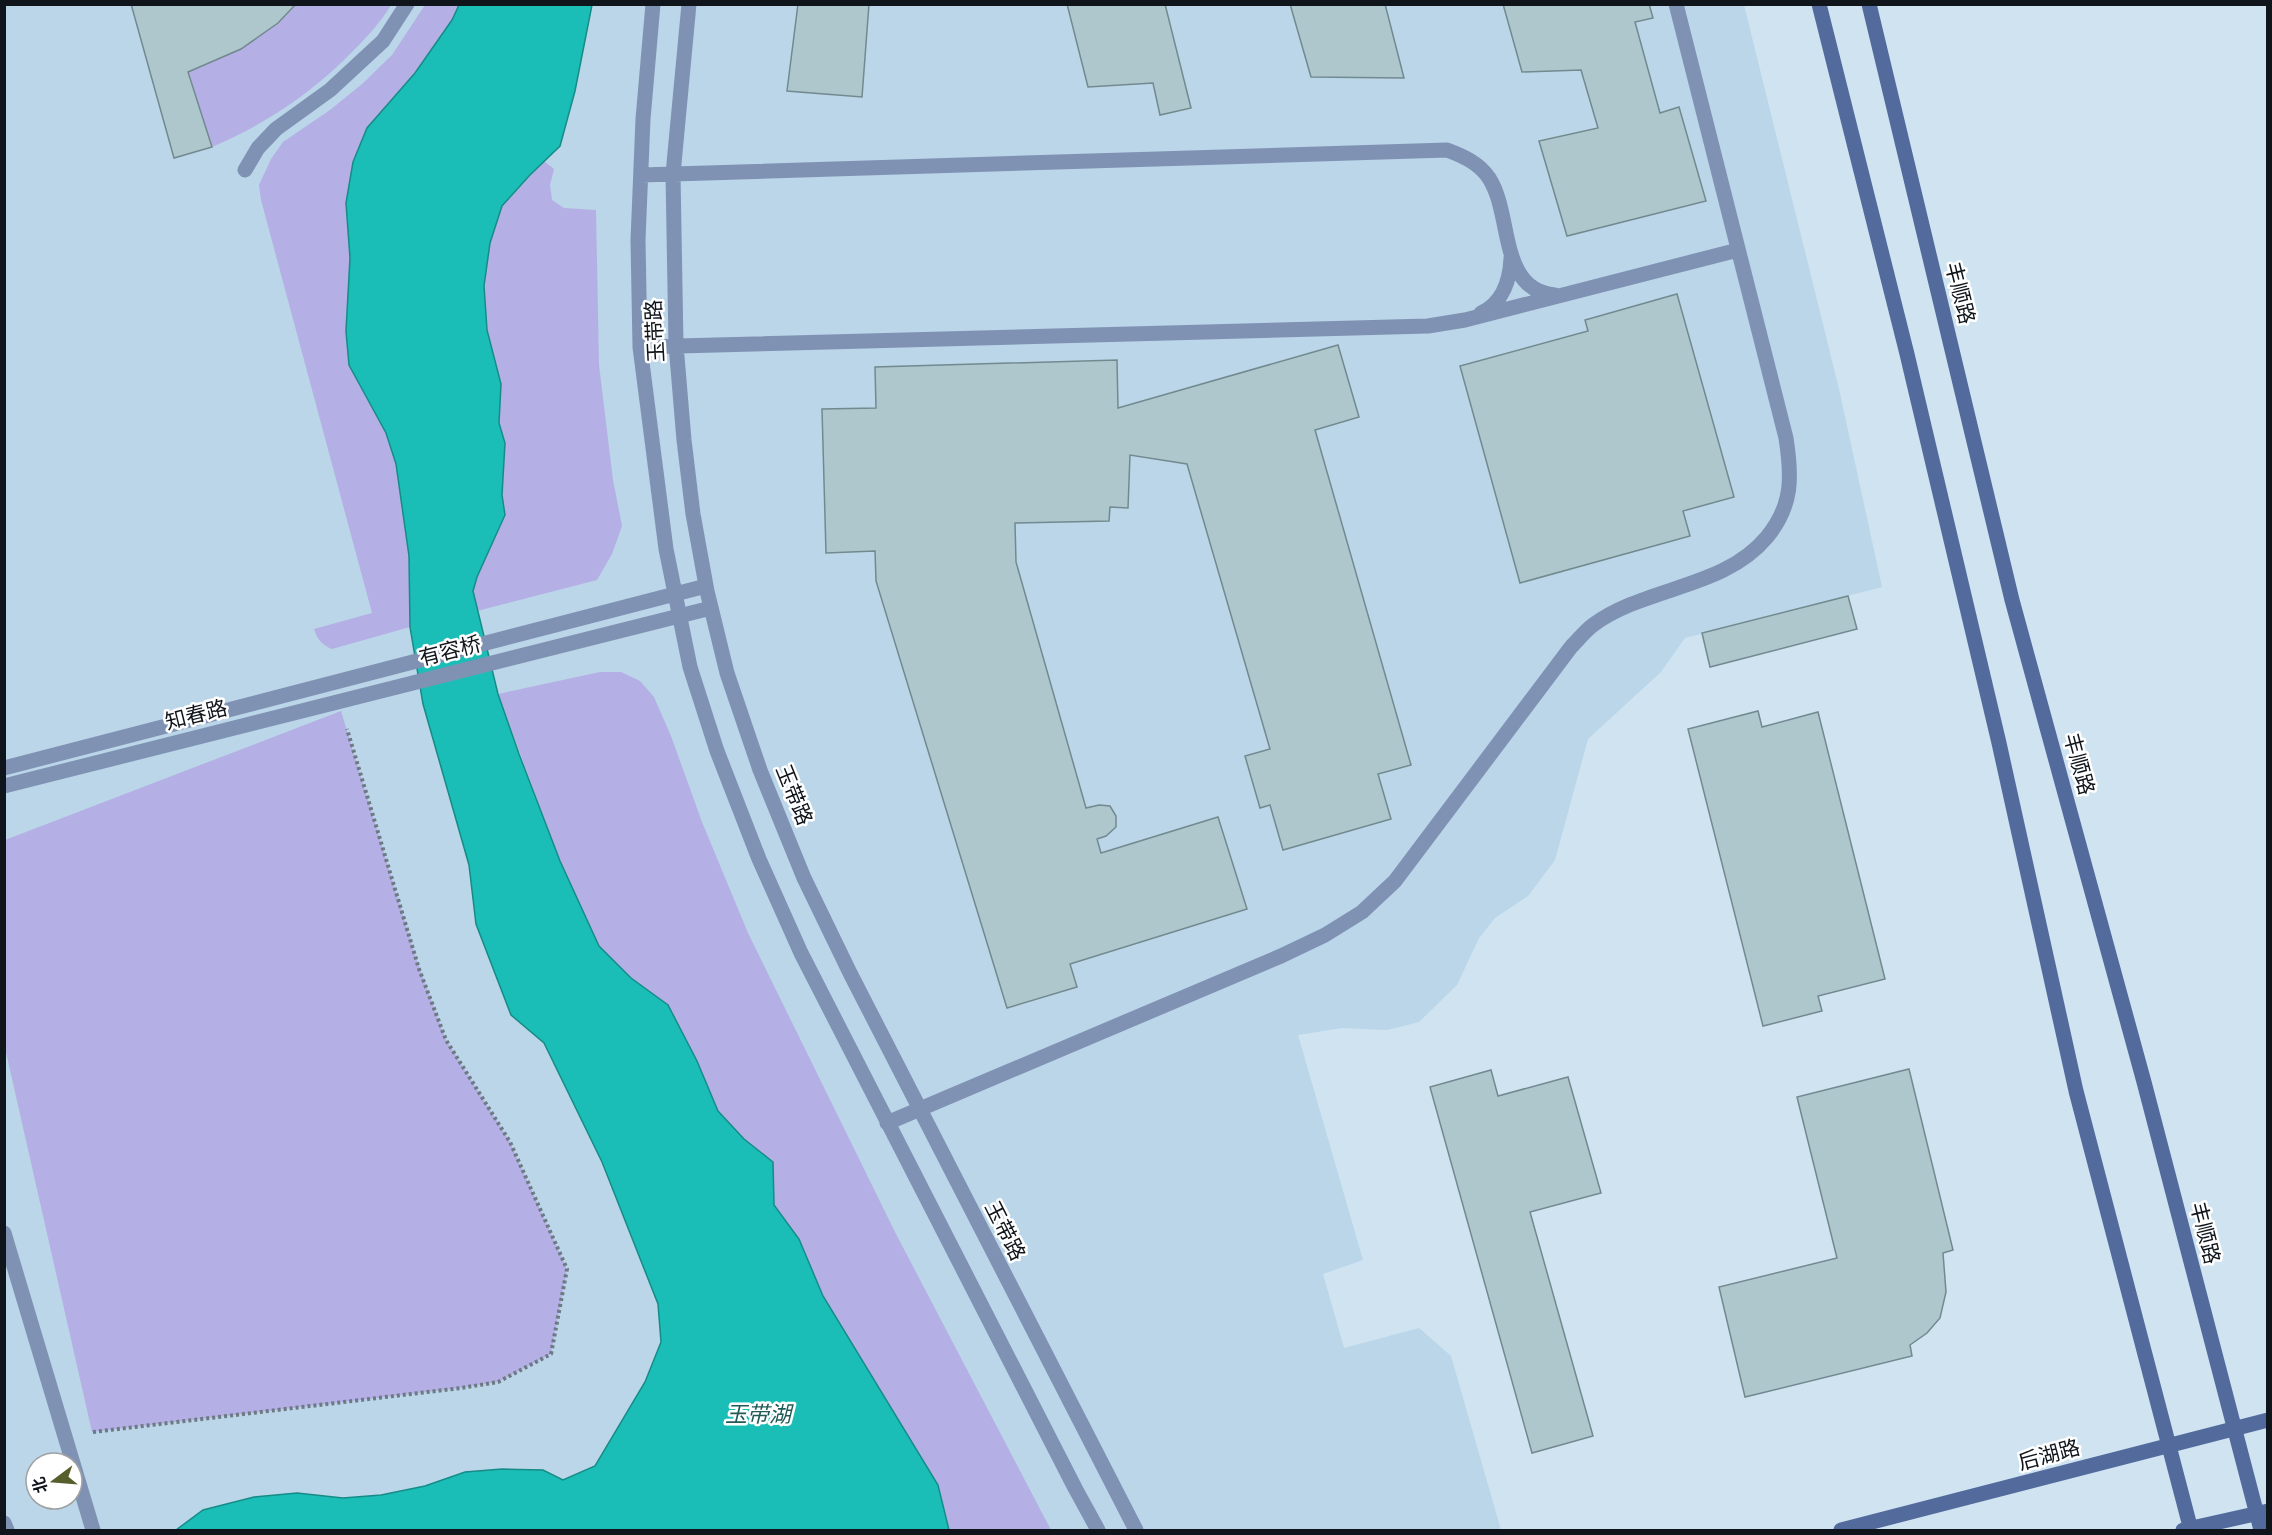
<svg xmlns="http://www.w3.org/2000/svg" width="2272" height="1535" font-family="'Nunito Sans','Noto Sans SC',sans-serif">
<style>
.built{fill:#bbd6e8;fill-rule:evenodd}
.green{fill:#b4afe5}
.water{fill:#1abeb6;stroke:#178b87;stroke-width:1.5}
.building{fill:#aec7cd;stroke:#72898f;stroke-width:1.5}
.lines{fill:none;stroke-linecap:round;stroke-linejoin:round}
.path{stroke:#6d7a84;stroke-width:4;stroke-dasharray:3 3;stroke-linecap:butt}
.lane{stroke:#8092b4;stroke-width:15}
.street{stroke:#8092b4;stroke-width:15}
.secondary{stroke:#536b9c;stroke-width:15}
.labels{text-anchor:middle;stroke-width:5;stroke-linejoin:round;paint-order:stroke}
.street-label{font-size:21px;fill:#0f151a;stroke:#fff}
.water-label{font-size:22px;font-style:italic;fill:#1f5b57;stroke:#fff}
</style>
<rect width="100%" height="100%" fill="#cfe3f1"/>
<path class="built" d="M5 5H1744L1839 389 1882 587 1685 638 1661 672 1588 739 1555 860 1528 896 1495 918 1479 938 1457 985 1419 1022 1387 1030 1342 1028 1298 1035 1363 1260 1323 1274 1344 1348 1419 1328 1451 1356 1501 1530H5ZM36 1463H72V1499H36Z"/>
<path class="green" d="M296 5H391C381 22 367 37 353 51 312 93 266 124 212 147L188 72 241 49 278 23Z
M425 5H459L452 20 415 73 385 106 346 203 350 258 346 330 349 365 386 433 396 464 409 556 410 627 332 649C322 645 317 639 314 629L372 613 261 200 259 185 271 159 283 142 330 110 362 84 392 55Z
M544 161 554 169 550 185 552 200 564 208 596 210 599 365 613 480 622 526 612 554 597 580 477 611 473 591 477 577 505 515 502 495 505 443 499 423 501 384 487 330 484 286 490 243 502 207Z
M600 672H621L640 681 654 697 671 736 702 822 748 933 896 1234 1051 1530H949L938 1485 823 1296 799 1239 774 1205 773 1162 744 1139 718 1111 697 1061 668 1005 631 978 599 946 560 861 498 694Z
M341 711 417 961 446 1040 510 1142 567 1269 551 1354 498 1382 461 1388 92 1432 5 1048V840Z"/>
<path class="water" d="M459 5H592L575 91 560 146 530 175 502 206 490 243 484 286 487 330 501 384 499 423 505 443 502 495 505 515 477 577 473 591 498 694 519 754 560 861 599 946 631 978 668 1005 697 1061 718 1111 744 1139 773 1162 774 1205 799 1239 823 1296 938 1485 949 1530H176L203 1510 254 1497 297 1493 343 1498 381 1495 425 1486 465 1472 502 1469 543 1470 563 1480 595 1466 645 1382 661 1342 658 1304 602 1162 544 1043 511 1015 476 924 469 865 423 704 410 627 409 556 396 464 386 433 349 365 346 331 350 258 346 203 353 162 367 128 415 73 452 20Z"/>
<path class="building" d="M131 4H296L278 23 241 49 188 72 212 147 174 158Z
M798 4H869L862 97 787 91Z
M1067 4H1165L1191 108 1160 115 1153 83 1088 87Z
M1290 4H1385L1404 78 1311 77Z
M1503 4H1649L1653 18 1635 22 1660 113 1679 107 1706 201 1567 236 1539 141 1598 128 1581 70 1522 72Z
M1677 294 1734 497 1683 511 1690 536 1520 583 1460 366 1588 331 1585 320Z
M1338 345 1359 417 1315 430 1411 765 1378 774 1391 819 1283 850 1270 805 1260 808 1245 756 1270 749 1187 464 1130 455 1128 508 1110 507 1109 521 1015 523 1016 562 1086 808 1099 805 1110 806 1116 816V827L1106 836 1097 839 1101 853 1218 817 1247 909 1070 964 1077 987 1007 1008 876 581 875 551 826 553 822 409 876 408 875 367 1117 360 1118 408Z
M1848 596 1857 629 1710 667 1702 633Z
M1758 711 1762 727 1818 712 1885 979 1818 996 1822 1011 1763 1026 1688 729Z
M1909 1069 1953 1250 1943 1253 1946 1292 1940 1318 1927 1333 1910 1345 1912 1356 1745 1397 1719 1287 1837 1258 1797 1097Z
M1491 1070 1498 1096 1568 1077 1601 1193 1530 1212 1593 1436 1532 1453 1430 1087Z"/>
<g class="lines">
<path class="path" d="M93 1432 461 1388 498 1382 551 1354 567 1269 510 1142 446 1040 419 969 347 729"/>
<path class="lane" d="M245 170 258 148 276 129 330 90 383 41 407 4"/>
<path class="street" d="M653 4 643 119 638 240 640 347 666 549 690 667 717 751 759 859 801 953 1075 1488 1098 1530
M689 4 673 174 676 345 684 440 693 514 707 591 727 673 760 770 804 878 850 973 1136 1530
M641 175 1447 150C1463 156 1479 163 1489 178 1513 215 1498 290 1555 295
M1481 313C1503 303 1510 279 1511 258
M640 347 1428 326 1465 320 1738 250
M4 768 706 586
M4 786 711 608
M887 1123 1281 956 1325 935 1362 912 1395 881 1571 647C1578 640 1585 631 1593 625 1646 586 1724 589 1767 537 1793 505 1792 477 1786 438L1676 4
M4 1233 93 1530
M4 1523 7 1530"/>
<path class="secondary" d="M1819 4 1907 354 1999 743 2076 1091 2191 1530
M1869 4 2012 600 2144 1082 2261 1530
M1841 1530 2268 1420
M2183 1530 2268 1511"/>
</g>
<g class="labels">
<g class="street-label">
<text transform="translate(1960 293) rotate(76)" y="7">丰顺路</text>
<text transform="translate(655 331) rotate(-93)" y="7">玉带路</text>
<text transform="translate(450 651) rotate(-14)" y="7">有容桥</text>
<text transform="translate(196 715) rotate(-14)" y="7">知春路</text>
<text transform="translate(2079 764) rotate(75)" y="7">丰顺路</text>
<text transform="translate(794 795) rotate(68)" y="7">玉带路</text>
<text transform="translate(1005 1231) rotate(63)" y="7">玉带路</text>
<text transform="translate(2205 1233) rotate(76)" y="7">丰顺路</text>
<text transform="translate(2049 1455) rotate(-15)" y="7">后湖路</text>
</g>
<g class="water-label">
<text x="758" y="1422">玉带湖</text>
</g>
</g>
<rect width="2272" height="1535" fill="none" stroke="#0f151a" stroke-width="12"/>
<g transform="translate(54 1481) rotate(254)"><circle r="28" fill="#ffffff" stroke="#9fa1a3" stroke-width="1.5"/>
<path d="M0-4.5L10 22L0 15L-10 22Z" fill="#575e2c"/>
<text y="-9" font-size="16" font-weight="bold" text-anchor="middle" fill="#0f151a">北</text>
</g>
</svg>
